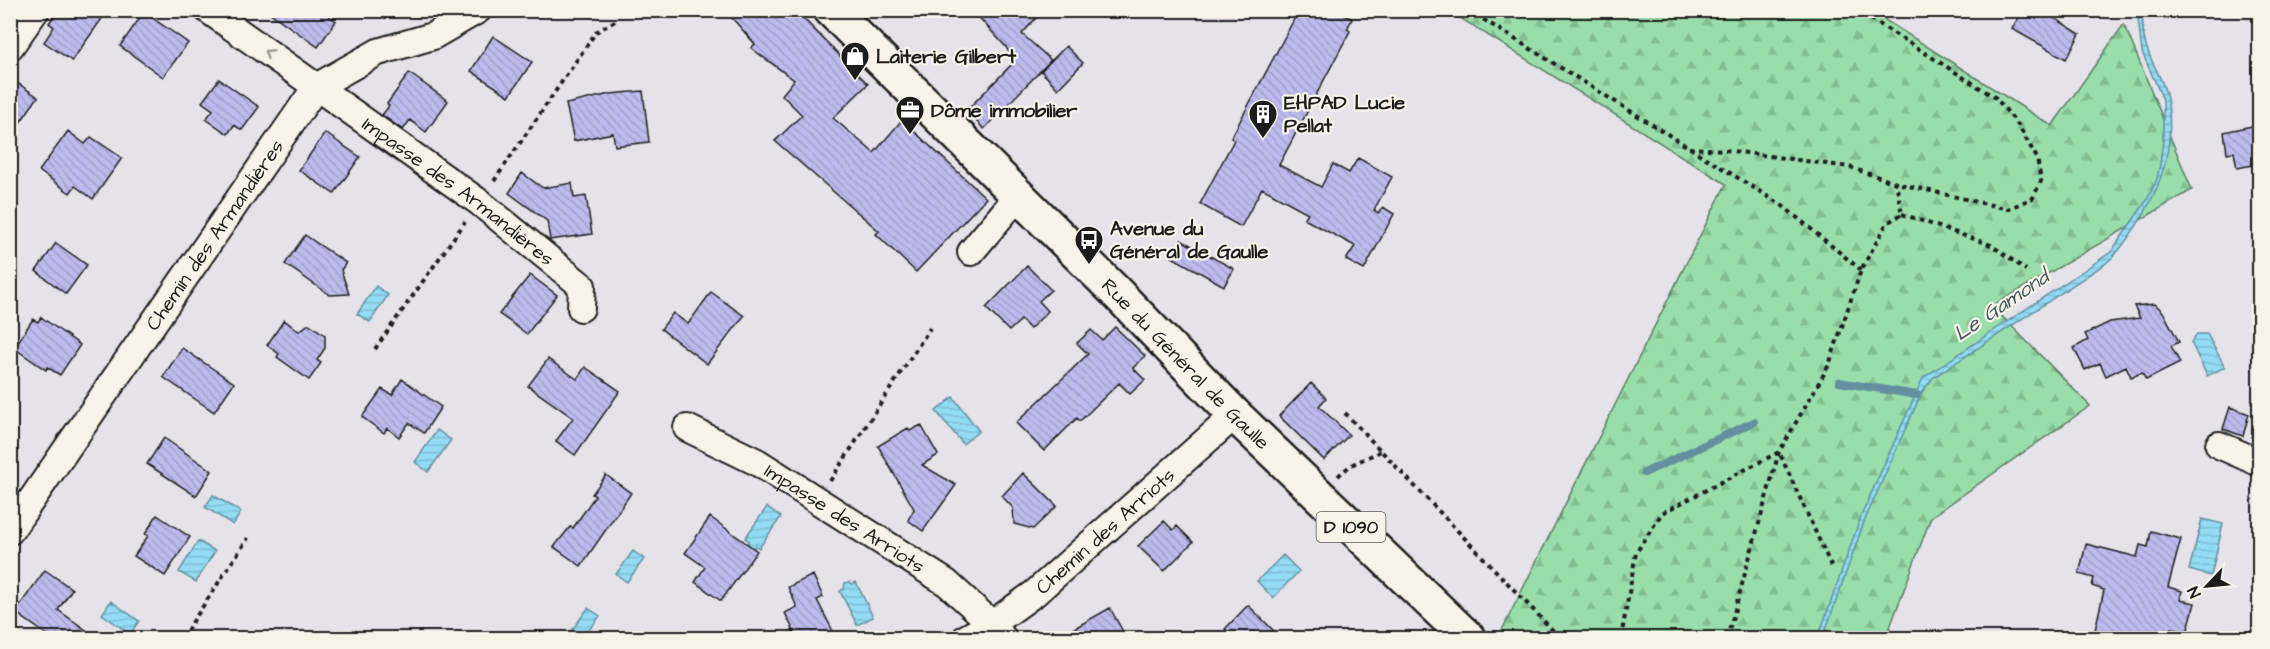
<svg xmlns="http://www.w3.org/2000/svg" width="2270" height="649" font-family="'Architects Daughter',sans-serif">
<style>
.forest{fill:url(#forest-firs);stroke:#5a7d63;stroke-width:1.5}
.water{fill:url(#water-rules);stroke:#638f9e;stroke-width:1.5}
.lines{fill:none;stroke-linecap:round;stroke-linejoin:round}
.stream{stroke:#638f9e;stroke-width:8}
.building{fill:url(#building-back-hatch);stroke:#1c1c1c;stroke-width:1.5}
.minor-casing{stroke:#1c1c1c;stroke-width:30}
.major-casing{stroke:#1c1c1c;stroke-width:38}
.path{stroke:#1c1c1c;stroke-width:4;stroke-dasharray:4.5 4.5;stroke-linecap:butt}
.minor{stroke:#f7f3e8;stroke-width:26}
.major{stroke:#f7f3e8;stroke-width:33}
.oneway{stroke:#94928c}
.labels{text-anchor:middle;stroke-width:4.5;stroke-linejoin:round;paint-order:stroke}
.shield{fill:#f7f3e8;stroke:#5e5c59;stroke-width:1.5}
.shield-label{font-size:18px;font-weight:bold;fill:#1c1c1c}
.poi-label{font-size:20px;font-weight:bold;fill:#1c1c1c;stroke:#f7f3e8;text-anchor:start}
.street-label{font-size:20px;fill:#1c1c1c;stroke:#f7f3e8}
.water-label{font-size:21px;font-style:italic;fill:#40565d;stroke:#f7f3e8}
</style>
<defs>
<pattern id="forest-firs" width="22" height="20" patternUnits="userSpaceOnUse" patternTransform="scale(1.5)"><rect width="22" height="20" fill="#99deaa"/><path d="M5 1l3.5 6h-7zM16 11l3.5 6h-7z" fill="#83be92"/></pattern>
<pattern id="water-rules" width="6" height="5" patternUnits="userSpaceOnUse" patternTransform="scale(1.5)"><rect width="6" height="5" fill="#93dcf5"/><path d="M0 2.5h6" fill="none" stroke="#7ebcd1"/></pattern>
<pattern id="building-back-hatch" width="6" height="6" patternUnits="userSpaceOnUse" patternTransform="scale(1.5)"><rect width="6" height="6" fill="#bdbbed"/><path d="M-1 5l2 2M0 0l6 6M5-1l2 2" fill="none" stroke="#a2a0cb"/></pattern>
</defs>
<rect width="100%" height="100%" fill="#e6e2ea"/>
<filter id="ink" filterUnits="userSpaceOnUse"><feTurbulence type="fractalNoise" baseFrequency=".0167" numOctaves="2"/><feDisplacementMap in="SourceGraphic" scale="12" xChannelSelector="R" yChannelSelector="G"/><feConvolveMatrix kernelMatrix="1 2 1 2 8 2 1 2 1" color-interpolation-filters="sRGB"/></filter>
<g filter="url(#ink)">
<path class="forest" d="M1449 11H1871L2052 126 2124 24 2192 190 1992 306 2090 406 1931 517 1886 638H1498L1726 184Z"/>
<path class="water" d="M2137 11H2142C2143 24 2142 39 2148 51 2153 66 2162 78 2166 94 2177 142 2163 185 2137 225 2127 239 2119 253 2105 264L1934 377 1922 392 1864 522 1823 638H1818L1861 516 1923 378 2111 252 2147 200 2157 179 2160 164 2163 141V100L2142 52Z
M376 286 388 295 370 322 357 314Z
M2197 334H2207L2225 367 2207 376 2191 342Z
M953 397 979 431 963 444 936 411Z
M437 430 451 440 428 472 415 462Z
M213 495 241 512 233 525 205 507Z
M767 507 781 517 759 548 756 546 753 548 748 545V540L745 538Z
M2202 519 2223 524 2211 576 2189 570Z
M198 541 215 551 196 582 179 572Z
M633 551 644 559 627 582 616 574Z
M1283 555 1299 571 1273 598 1257 581Z
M850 582 852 584 856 582 873 617 857 625 840 591 844 589 845 583Z
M111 601 139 621 130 634 102 614Z
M588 608 600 616 583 638 572 630Z"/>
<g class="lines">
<path class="stream" d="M1839 382 1917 395
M1644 473 1754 422"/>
</g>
<path class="building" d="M58 10H108L72 61 44 42 54 27 49 23Z
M266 10H320L336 21 318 47Z
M725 10H795L868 84 833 118 874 153 902 120 986 198 916 272 876 234 879 231 775 141 802 115 782 95 794 80 751 48 755 44Z
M972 10H1043L1022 34 1051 60 984 129 966 111 1014 62 1006 47Z
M1299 10H1336L1352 19 1347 29 1350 31 1279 165 1321 187 1333 164 1349 173 1358 158 1392 177 1374 210 1378 213 1383 207 1394 214 1364 270 1346 260 1355 246 1304 219 1308 213 1262 188 1241 227 1200 204 1234 140 1231 138Z
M2023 10H2042L2080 34 2066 59 2012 29Z
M144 12 188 43 163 77 120 46Z
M493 36 532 62 509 96 471 71Z
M1066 46 1083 63 1058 89 1041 71Z
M409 73 448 101 426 132 410 120 403 130 382 115 389 106 387 104Z
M10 78 38 97 10 137Z
M219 79 259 107 242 130 234 125 228 134 206 119 213 110 202 102Z
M643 91 649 142 615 146 613 133 574 141 566 104 610 94Z
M2252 126 2253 136 2259 135V164L2237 168 2234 152 2227 153 2224 132Z
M68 131 85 144 91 137 122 158 93 199 75 186 70 193 39 171Z
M325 133 360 157 334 194 299 170Z
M522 173 543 188 572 183 574 198 586 196 592 234 550 240 547 221 509 193Z
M305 235 346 263 341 270 349 294 330 295 285 264Z
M1181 240 1234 269 1224 286 1172 257Z
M56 243 87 265 66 294 36 271Z
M1027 266 1051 290 1039 301 1048 311 1030 329 1021 320 1009 331 986 308Z
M530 275 557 295 527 334 499 314Z
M711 292 744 316 707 364 661 329 673 313 688 324Z
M2155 304 2163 312 2179 342 2171 346 2180 363 2146 380 2142 373 2131 377 2126 366 2106 376 2100 363 2085 370 2074 348 2088 340 2085 334 2110 322 2140 318 2134 306Z
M41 317 80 345 60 375 47 367 46 370 14 348 33 319 38 322Z
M284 320 299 331 309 324 325 335V348L317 360 321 363 309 380 277 357 279 354 267 345Z
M1115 327 1145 356 1133 368 1145 380 1130 394 1119 383 1080 421 1077 418 1044 451 1016 423 1088 354 1077 343 1091 330 1102 340Z
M182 348 234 383 214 412 163 377Z
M548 359 577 379 585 367 620 391 575 455 556 441 573 418 528 386Z
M402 379 441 407 424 433 409 423 399 437 387 428 384 433 362 417 382 389 392 395Z
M1311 383 1326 398 1319 406 1349 435 1324 460 1279 416Z
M2230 407 2249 414 2243 436 2223 429Z
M921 425 938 455 922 465 956 485 923 531 908 520 914 509 878 446 908 428 910 431Z
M164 438 212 471 196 496 147 464Z
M1023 473 1057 506 1033 529 1014 524 1013 508 1002 496Z
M606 475 631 493 581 566 554 547 570 527 573 528 595 496 592 494Z
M157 515 190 537 165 576 134 556 148 536 145 534Z
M710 517 757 551 721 601 695 582 705 567 685 553Z
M1164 521 1173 530 1177 526 1193 542 1164 571 1138 546Z
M2151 531 2181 539 2168 587 2182 591 2180 600 2195 603 2187 633 2171 628 2170 639H2093L2104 590 2092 586 2094 578 2079 574 2086 544 2137 557 2140 545 2148 547Z
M45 570 72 589 58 610 99 639H53L15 612Z
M813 575 823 597 817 600 837 639H798L785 613 797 607 788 587Z
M1248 605 1282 639H1235L1225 629Z
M1110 608 1127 639H1055Z"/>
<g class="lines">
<g class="minor-casing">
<g id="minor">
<path id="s1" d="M208 10 479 202 582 286 581 308"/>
<path d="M10 47 36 10"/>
<path d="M971 252 1018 196"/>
<path id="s2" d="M687 428 757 462 947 583 992 624 1003 638"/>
<path d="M2219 445 2260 463"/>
<path id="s3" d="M10 531 316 87 378 52 433 36 478 10"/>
<path id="s4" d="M966 638 992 624 1035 593 1235 415"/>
</g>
</g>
<g class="major-casing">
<g id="major">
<path id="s5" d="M831 10 1114 290 1235 415 1468 638"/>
</g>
</g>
<path class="path" d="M1468 10 1783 206 1861 270
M1689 148 1725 150 1849 167 1896 183 2008 209 2033 198 2041 181 2037 158 2018 125 1996 98 1857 10
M494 181 596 32 615 21
M1902 214 1991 245 2026 270
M375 349 465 222
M1345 413 1560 638
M1338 476 1351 465 1381 451
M830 481 930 328
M182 638 248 538
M1621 638 1636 553 1662 513 1779 452 1832 568
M1727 638 1779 452 1829 365 1861 270 1887 223 1902 214 1896 183"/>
<use href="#minor" class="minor"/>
<use href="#major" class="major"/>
</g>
<defs><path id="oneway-chevron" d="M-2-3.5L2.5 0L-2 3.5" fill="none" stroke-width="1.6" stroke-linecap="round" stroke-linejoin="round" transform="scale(1.5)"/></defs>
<use class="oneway" href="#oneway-chevron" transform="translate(268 53) rotate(-145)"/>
</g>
<defs>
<g id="shop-pin" transform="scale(1.5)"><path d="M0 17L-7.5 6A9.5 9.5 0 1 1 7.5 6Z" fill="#1c1c1c" stroke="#f7f3e8"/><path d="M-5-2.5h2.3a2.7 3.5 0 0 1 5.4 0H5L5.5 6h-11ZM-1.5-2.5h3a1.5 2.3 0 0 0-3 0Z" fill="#fff"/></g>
<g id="office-pin" transform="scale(1.5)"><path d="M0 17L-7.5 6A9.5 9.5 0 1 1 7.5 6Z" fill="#1c1c1c" stroke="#f7f3e8"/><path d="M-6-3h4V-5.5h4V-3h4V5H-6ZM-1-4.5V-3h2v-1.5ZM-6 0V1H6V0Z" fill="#fff"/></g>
<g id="building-pin" transform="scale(1.5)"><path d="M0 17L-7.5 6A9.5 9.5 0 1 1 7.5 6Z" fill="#1c1c1c" stroke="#f7f3e8"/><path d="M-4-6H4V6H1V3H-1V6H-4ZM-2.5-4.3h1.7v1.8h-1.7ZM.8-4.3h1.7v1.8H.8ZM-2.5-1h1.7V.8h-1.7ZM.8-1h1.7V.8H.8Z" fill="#fff"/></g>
<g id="bus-pin" transform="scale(1.5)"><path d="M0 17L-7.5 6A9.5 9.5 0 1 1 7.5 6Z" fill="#1c1c1c" stroke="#f7f3e8"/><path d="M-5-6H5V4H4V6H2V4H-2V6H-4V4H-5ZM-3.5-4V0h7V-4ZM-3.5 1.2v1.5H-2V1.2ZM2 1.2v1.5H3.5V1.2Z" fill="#fff"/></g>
</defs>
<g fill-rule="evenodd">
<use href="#shop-pin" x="855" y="56"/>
<use href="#office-pin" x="910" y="110"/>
<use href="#building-pin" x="1263" y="114"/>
<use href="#bus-pin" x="1089" y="240"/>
</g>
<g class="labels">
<rect class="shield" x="1316.5" y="512" width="69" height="30" rx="4.5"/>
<g class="shield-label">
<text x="1351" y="533">D 1090</text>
</g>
<g class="poi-label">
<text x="876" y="63">Laiterie Gilbert</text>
<text x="1284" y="109">EHPAD Lucie<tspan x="1284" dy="23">Pellat</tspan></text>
<text x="931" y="117">Dôme immobilier</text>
<text x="1110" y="235">Avenue du<tspan x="1110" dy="23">Général de Gaulle</tspan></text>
</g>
<g class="street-label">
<text dy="7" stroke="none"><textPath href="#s1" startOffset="309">Impasse des Armandières</textPath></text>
<text dy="7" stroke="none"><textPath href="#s3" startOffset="360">Chemin des Armandières</textPath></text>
<text dy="7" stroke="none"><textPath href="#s5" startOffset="501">Rue du Général de Gaulle</textPath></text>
<text dy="7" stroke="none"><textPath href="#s2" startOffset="182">Impasse des Arriots</textPath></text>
<text dy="7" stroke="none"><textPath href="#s4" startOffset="176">Chemin des Arriots</textPath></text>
</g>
<g class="water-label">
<text transform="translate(2001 305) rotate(-34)" y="7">Le Gamond</text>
</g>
</g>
<rect width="2270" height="649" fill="none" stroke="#f7f3e8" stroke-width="36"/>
<rect x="18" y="18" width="2234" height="613" fill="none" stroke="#1c1c1c" stroke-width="2" filter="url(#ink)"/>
<g transform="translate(2207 586) rotate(244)" stroke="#f7f3e8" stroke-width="4.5" paint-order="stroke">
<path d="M0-4.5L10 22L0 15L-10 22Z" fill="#1c1c1c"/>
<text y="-9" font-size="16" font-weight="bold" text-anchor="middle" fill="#1c1c1c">N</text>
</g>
</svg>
